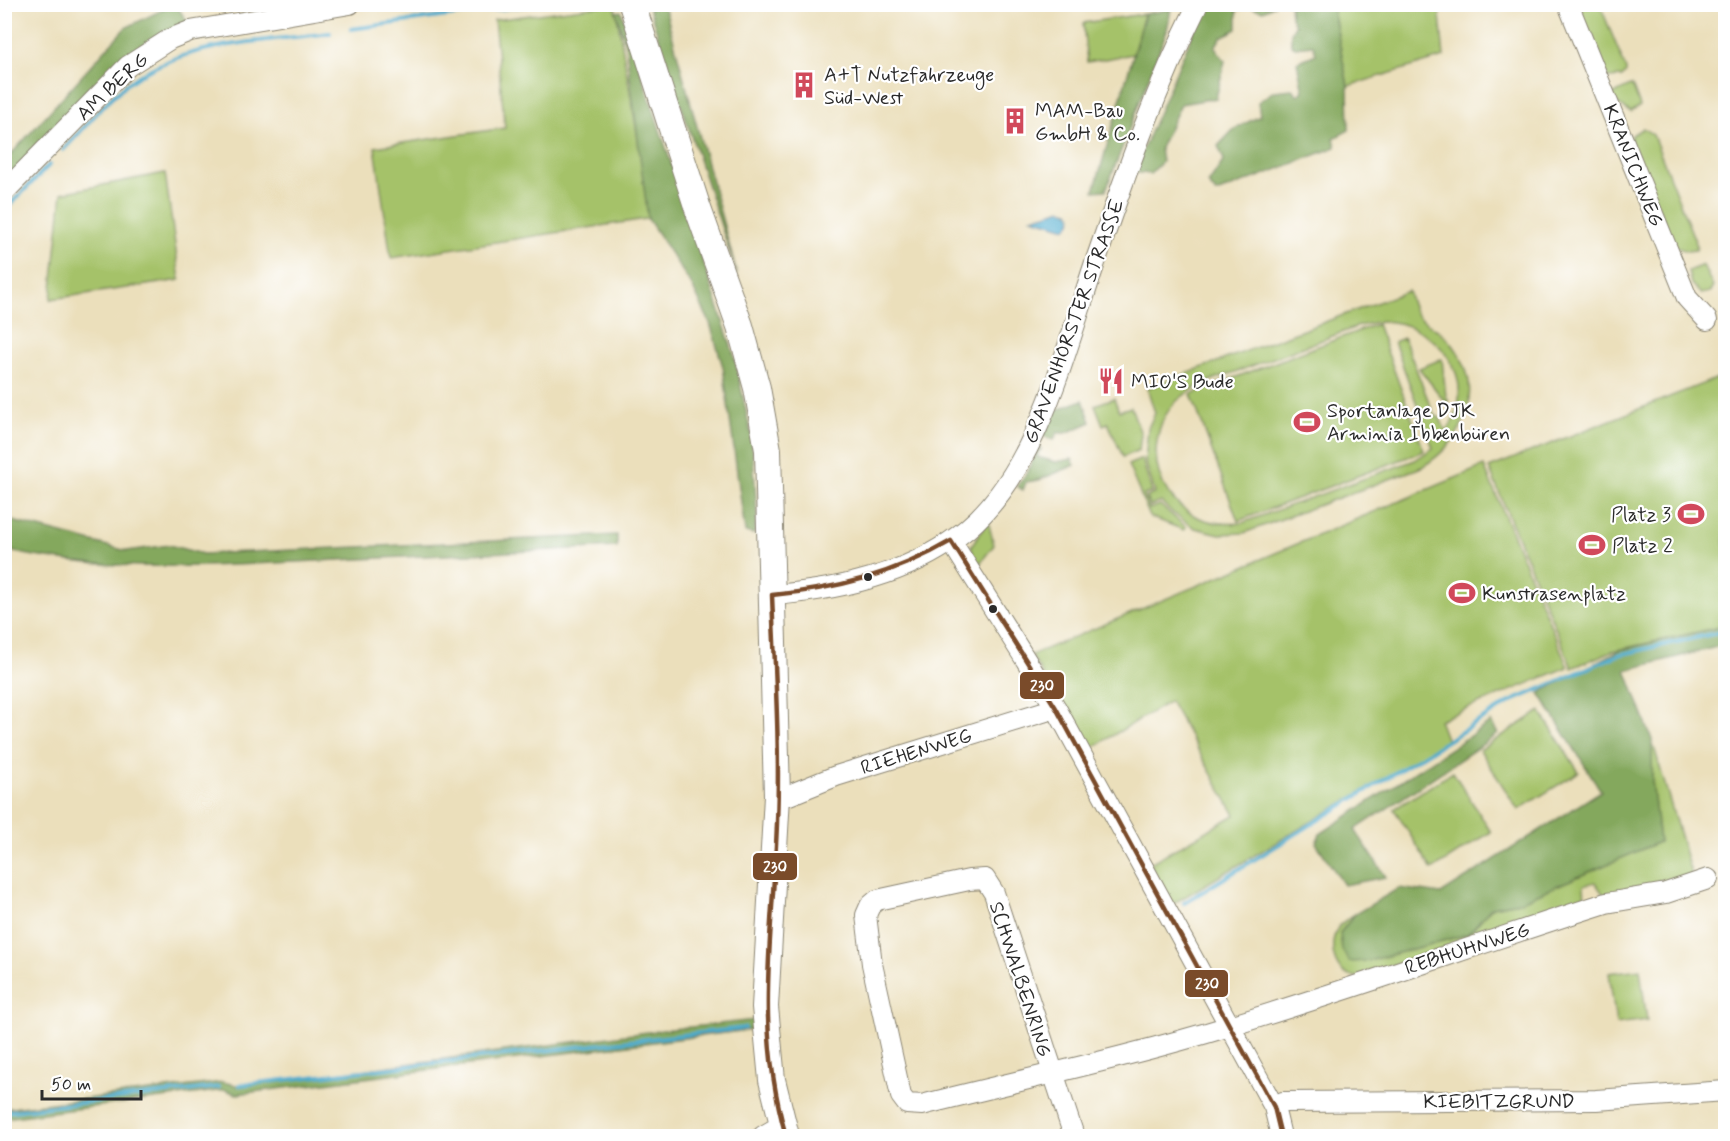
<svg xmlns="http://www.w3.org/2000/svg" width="1730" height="1141" font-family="Mynerve,sans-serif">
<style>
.green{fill:#a5c269;stroke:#68764a;stroke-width:1.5;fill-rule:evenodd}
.forest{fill:#84a85d;stroke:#586a44;stroke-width:1.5}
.water{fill:#4eabcd;stroke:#3c6b7c;stroke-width:1.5}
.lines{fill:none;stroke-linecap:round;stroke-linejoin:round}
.stream{stroke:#4eabcd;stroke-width:4}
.minor-casing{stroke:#8b8573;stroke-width:22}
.major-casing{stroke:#8b8573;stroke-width:28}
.minor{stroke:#fff;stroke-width:20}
.major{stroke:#fff;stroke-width:26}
.bus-1-casing{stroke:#fff;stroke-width:9}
.bus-1{stroke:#7a4b2a;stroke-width:4.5}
.bus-dot{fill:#2b2b2b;stroke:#fff;stroke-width:2}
.labels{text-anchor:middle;stroke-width:4.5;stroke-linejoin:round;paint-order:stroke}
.poi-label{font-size:20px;fill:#2b2b2b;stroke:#fff;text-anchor:start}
.street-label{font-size:20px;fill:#2b2b2b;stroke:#fff}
.line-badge{stroke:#fff;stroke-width:2}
.badge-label{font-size:16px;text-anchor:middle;font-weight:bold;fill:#fff}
</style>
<rect width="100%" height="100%" fill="#fff"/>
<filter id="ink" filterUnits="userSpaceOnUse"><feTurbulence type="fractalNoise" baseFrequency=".0167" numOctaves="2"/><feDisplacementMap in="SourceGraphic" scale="12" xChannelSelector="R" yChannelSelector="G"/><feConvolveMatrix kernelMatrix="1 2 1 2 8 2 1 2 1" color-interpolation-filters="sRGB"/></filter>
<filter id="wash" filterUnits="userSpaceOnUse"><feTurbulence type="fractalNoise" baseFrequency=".008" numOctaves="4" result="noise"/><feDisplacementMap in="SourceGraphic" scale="24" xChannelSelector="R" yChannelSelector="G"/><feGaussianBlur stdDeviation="1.35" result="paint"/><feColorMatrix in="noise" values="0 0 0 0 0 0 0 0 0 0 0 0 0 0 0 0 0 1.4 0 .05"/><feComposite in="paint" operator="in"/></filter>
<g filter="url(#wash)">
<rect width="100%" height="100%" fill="#ebdfbb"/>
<path class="green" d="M606 5H615L652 218 391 258 375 147 505 128 494 20Z
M1332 5H1439L1444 57 1348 86Z
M1575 5H1600L1626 69V72L1622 77 1608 78Z
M1144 14 1133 54 1087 62 1083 23Z
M1632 85 1640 106 1631 112 1615 103 1612 95Z
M1643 128 1653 135 1697 246 1696 250 1687 251 1675 247 1630 142 1632 135Z
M165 173 180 280 51 299 62 193Z
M1703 265 1713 287 1710 292 1701 294 1691 284 1688 271Z
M1408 291C1410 297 1413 312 1418 316 1430 327 1443 331 1453 345 1486 390 1466 441 1422 467L1244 533 1220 534 1195 528 1173 513 1161 502 1150 506 1147 497 1155 493 1145 461 1148 428 1155 413 1147 388ZM1380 321C1437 321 1483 381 1446 432L1440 418 1434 415 1404 338 1394 342 1433 448 1415 460 1242 523C1213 526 1187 518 1169 494 1148 464 1153 418 1183 396 1199 383 1221 377 1241 370 1279 356 1318 342 1356 327Z
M1377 324 1424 451 1238 521 1191 394Z
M1442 359 1446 397 1449 400 1446 403 1419 368Z
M1725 375V626L1612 651 1572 668 1489 468Z
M1114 398 1119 411 1131 407 1141 434 1139 450 1123 457 1108 423 1103 425 1095 405Z
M1142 459 1152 492 1144 495 1149 509 1160 505 1186 527 1184 530 1150 517 1128 465Z
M1484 466 1568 667 1439 720 1447 741 1171 905 1150 863 1235 815 1170 701 1087 751 1031 655Z
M988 521 994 545 977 567 971 546Z
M1540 711 1579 772 1518 810 1480 750Z
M1652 740 1693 880 1605 897 1595 882 1584 885 1585 903 1356 977C1333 976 1326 942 1340 925 1344 921 1350 917 1355 914L1340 933 1369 961 1468 934 1492 907 1519 902 1659 842 1652 781Z
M1453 772 1491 832 1432 870 1394 809Z
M1640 969 1647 1020 1616 1024 1609 973Z"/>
<path class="forest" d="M172 5H176L189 24 142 45 122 60 5 183V161L125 28Z
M648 5H664L737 274Z
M1205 5H1275L1263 11 1250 7 1237 10V29L1221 37 1215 47 1225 61 1216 98 1181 104 1160 148 1162 162 1150 174 1133 172Z
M1290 5H1332L1348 86 1349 130 1334 138 1336 147 1216 193 1208 184 1224 160 1218 146 1234 129 1260 116 1258 102 1274 91 1292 89 1298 95 1303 91 1297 62 1316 54 1313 45 1295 47 1291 44V33L1295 25 1291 17Z
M1171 9 1167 30 1106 190 1094 191 1145 14Z
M621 11 734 355 752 439 757 516 754 534 745 532 723 367 710 323 691 284 648 219 626 47 616 12Z
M1083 400 1091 422 1066 433H1057L1054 440 1045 437 1043 433 1053 411Z
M1039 447 1041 449 1037 457 1056 462 1072 459 1075 465 1039 480 1026 482 1023 490 1017 486 1027 473Z
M5 519 127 551 169 545 203 554 617 535V547C517 552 417 557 317 561 212 566 108 574 5 550Z
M1725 626V645L1626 670 1652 740V781L1659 842 1519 902 1492 907 1468 934 1369 961 1349 962 1342 950 1340 933 1355 914 1399 888 1441 894 1601 791 1539 693 1620 650Z
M1491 722 1498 734 1355 830 1386 877 1344 885 1316 843 1320 834Z
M755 1020 756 1029 237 1094 225 1090 5 1118 4 1109 223 1082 240 1086 663 1030Z"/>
<path class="water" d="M1062 209 1069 211 1072 216 1071 223 1066 228 1032 218Z"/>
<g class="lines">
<path class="stream" d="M351 29 536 4
M63 150C84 129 104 102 127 84 184 41 262 42 330 33
M4 211 49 165
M1184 903 1510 702 1618 655 1726 631
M239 1085 745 1028
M4 1112 219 1087"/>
</g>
</g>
<g filter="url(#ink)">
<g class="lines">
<g class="minor-casing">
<path id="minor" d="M1568 4 1687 298 1707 320
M4 192 128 66 170 39 190 31 350 4
M951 541 1056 708 1274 1107 1281 1136
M772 595C840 590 914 573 967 529 1040 468 1067 342 1098 254 1127 170 1157 86 1197 6
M777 796 789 795 836 776 1056 708
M1274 1107 1283 1102 1596 1100 1726 1091
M763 1136 782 1125
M1074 1136 994 893 985 879 969 880 877 900 870 906 866 915 872 964 901 1096 907 1104 922 1105C1025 1079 1129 1057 1230 1026 1356 988 1480 943 1606 903L1666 893 1708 879"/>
</g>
<g class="major-casing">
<path id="major" d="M632 4 698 209 740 326 757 388 768 450 777 796 765 1007 772 1080 786 1136"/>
</g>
<use href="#minor" class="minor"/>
<use href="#major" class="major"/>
<g class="bus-1-casing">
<path id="bus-1" d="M951 541 1056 708 1274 1107 1281 1136
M772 595C775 671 780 747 777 823 773 936 754 1024 786 1136
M772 595C836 589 895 574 951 541"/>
</g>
<use href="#bus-1" class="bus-1"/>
</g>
</g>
<defs>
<g id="building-bare" transform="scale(2.07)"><path d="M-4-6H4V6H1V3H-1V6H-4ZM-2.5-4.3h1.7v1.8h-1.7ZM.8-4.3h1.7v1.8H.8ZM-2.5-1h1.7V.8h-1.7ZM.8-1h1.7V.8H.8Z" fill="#d1495b" stroke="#fff" stroke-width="2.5" paint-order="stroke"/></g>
<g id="restaurant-bare" transform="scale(2.07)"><path d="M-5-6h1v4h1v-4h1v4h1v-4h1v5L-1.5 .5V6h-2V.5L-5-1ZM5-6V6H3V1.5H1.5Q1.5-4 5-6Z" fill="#d1495b" stroke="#fff" stroke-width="2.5" paint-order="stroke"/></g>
<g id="stadium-bare" transform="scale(2.07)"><path d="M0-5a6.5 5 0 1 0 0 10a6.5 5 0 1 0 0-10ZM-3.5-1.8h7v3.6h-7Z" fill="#d1495b" stroke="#fff" stroke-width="2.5" paint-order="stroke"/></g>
</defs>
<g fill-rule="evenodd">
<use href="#building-bare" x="804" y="85"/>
<use href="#building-bare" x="1015" y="121"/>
<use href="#restaurant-bare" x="1111" y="381"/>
<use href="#stadium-bare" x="1307" y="422"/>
<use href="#stadium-bare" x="1691" y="514"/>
<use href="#stadium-bare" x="1592" y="545"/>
<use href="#stadium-bare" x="1462" y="593"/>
</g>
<g class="bus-dot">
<circle cx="868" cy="577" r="5"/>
<circle cx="993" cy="609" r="5"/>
</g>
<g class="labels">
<g class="poi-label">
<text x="824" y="81">A+T Nutzfahrzeuge<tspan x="824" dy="23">Süd-West</tspan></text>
<text x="1035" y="117">MAM-Bau<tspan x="1035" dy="23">GmbH &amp; Co.</tspan></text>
<text x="1131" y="388">MIO'S Bude</text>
<text x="1327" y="417">Sportanlage DJK<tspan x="1327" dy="23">Arminia Ibbenbüren</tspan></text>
<text x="1671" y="521" text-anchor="end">Platz 3</text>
<text x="1612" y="552">Platz 2</text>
<text x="1482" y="600">Kunstrasenplatz</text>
</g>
<g class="street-label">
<text transform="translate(112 86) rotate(-43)" y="7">AM BERG</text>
<text transform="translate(1634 165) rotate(68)" y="7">KRANICHWEG</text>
<text transform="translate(1073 321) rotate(-70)" y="7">GRAVENHORSTER STRASSE</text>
<text transform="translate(916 751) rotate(-17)" y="7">RIEHENWEG</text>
<text transform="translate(1467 948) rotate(-18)" y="7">REBHUHNWEG</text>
<text transform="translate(1021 979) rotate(72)" y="7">SCHWALBENRING</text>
<text x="1499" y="1108">KIEBITZGRUND</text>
</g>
</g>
<g class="line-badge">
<rect x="1019" y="671" width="46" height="29" rx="6" fill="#7a4b2a"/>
<rect x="752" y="852" width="46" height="29" rx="6" fill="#7a4b2a"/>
<rect x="1184" y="969" width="45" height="29" rx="6" fill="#7a4b2a"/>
</g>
<g class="badge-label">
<text x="1042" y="691">230</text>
<text x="775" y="872">230</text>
<text x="1207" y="989">230</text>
</g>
<rect width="1730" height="1141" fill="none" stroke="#fff" stroke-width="24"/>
<path d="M42 1090v9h99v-9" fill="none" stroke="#2b2b2b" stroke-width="3"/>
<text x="51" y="1090" font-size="18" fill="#2b2b2b" stroke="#ffffff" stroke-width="4.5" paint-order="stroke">50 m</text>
</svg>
